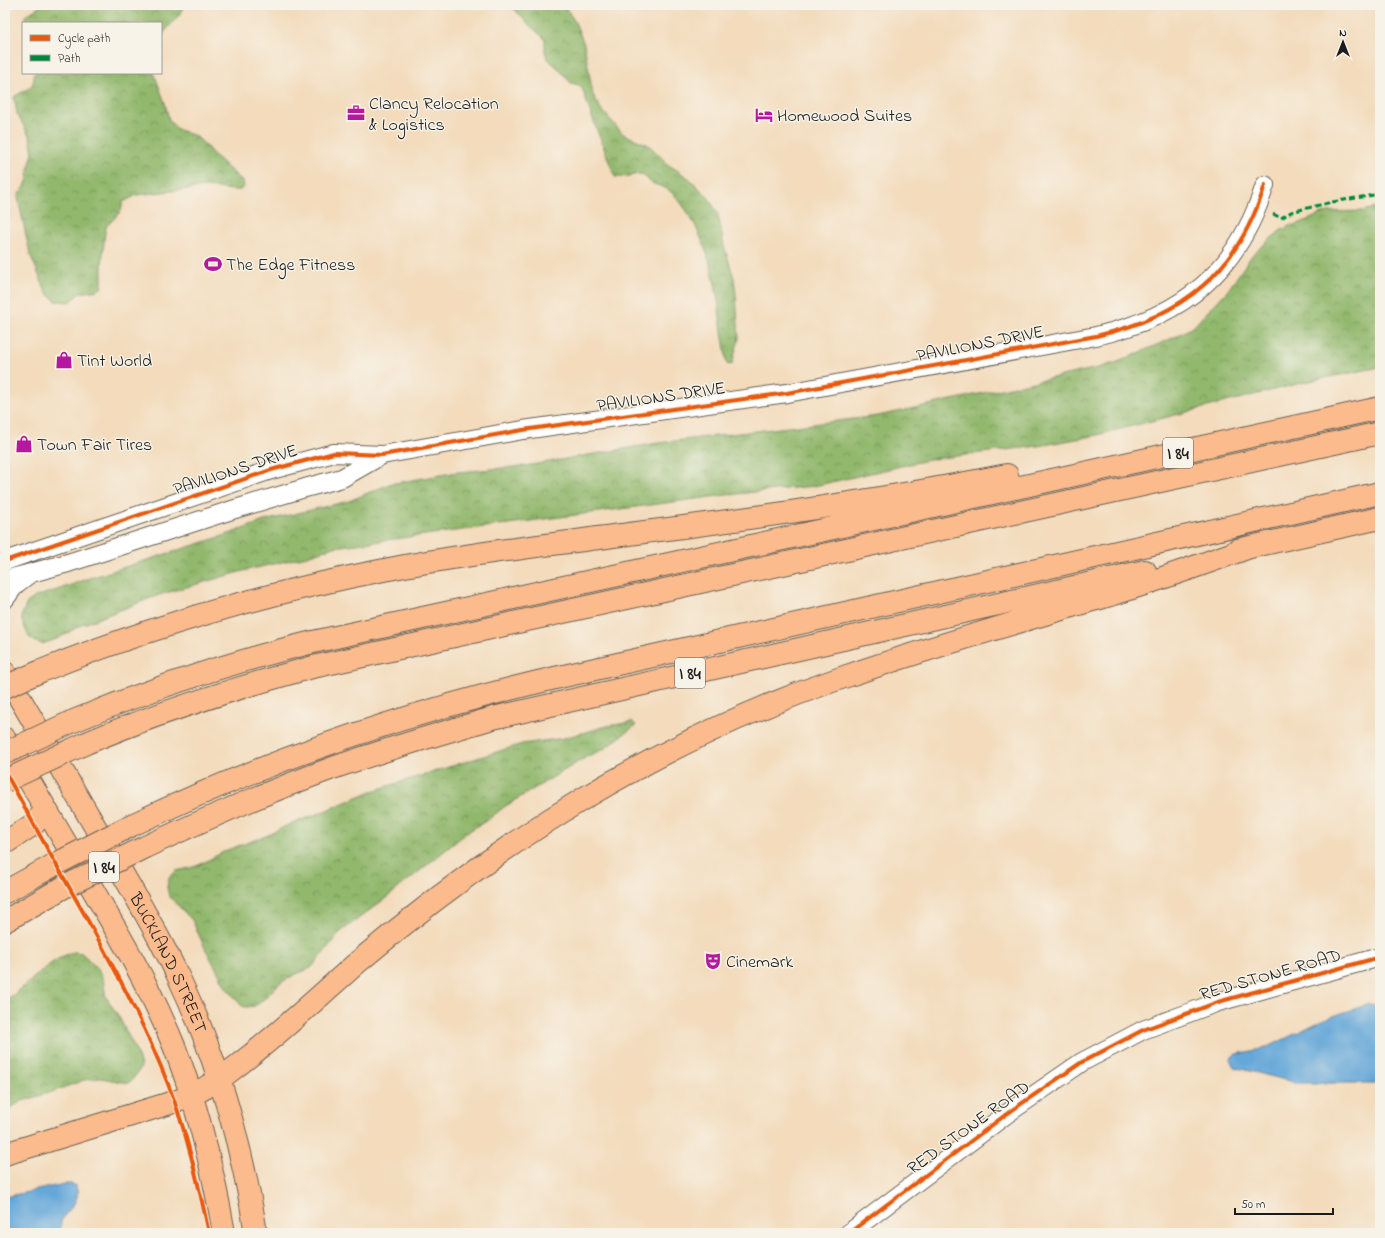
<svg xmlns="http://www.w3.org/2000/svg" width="1385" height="1238" font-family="'Indie Flower',sans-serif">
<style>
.forest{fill:url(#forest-crowns);stroke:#576a44}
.water{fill:#65a7d9;stroke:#40627a}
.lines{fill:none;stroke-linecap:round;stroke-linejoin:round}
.minor-casing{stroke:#675f54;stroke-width:20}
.major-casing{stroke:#675f54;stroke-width:24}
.highway-casing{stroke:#675f54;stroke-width:24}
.minor{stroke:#fff;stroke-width:18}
.major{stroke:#fbbb8d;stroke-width:22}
.highway{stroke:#fbbb8d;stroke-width:22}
.highway-bridge-casing{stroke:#675f54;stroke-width:24;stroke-linecap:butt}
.highway-bridge{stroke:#fbbb8d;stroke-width:22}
.quiet{stroke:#00873e;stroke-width:3;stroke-dasharray:6 3;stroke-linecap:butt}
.cycleway-casing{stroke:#f7f3e8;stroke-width:6}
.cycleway{stroke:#e8590c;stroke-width:4}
.labels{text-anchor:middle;stroke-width:3;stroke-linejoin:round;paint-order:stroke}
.shield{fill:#f7f3e8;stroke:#5e5c59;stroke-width:1}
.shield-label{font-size:17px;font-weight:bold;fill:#1c1c1c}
.poi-label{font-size:18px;fill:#1c1c1c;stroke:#f7f3e8;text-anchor:start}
.street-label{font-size:18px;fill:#1c1c1c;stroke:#f7f3e8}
</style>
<defs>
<pattern id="forest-crowns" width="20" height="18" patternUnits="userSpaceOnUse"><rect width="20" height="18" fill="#92b86d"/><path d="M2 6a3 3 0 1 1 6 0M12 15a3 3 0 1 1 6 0" fill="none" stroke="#769559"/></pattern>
</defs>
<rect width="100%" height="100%" fill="#f7f3e8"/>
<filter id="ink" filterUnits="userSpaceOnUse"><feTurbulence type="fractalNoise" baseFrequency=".025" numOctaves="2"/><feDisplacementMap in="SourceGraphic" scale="8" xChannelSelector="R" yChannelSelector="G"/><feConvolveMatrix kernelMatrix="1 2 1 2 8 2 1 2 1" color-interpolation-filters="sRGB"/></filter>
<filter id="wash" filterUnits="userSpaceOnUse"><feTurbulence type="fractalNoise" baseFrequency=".012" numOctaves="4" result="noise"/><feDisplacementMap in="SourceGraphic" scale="16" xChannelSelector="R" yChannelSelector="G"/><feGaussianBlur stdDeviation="0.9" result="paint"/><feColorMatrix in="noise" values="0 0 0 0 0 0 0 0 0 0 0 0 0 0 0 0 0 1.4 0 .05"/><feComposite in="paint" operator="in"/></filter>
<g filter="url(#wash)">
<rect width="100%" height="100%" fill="#f3dbbc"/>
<path class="forest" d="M42 5H184L179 15 161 36V23H26L25 16Z
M511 5H564L575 22 584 44 593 95 601 109 623 134 649 145 669 165 690 179 708 197 717 212 719 219 724 246 734 278 736 295 739 338 732 364 728 365C725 360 726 356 725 350 723 336 720 322 719 308 714 270 700 219 671 192 666 187 658 186 652 183 648 181 646 177 643 174 633 174 625 178 615 177L592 117 582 88 579 85 571 83 559 69 548 59 545 52V40L542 36 529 25Z
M34 73H154L165 103 169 120 172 124 179 130 193 135 199 139 214 155 240 179 243 183 244 187 240 190H235L206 187 137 195 123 202 121 211 106 227 105 231 102 264V287L98 290 80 293 71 302 56 301 48 294 45 290 30 254 18 198V195L25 186 28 179 29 167 33 153 30 137 17 114 14 97C26 88 35 90 34 73Z
M1380 207V367L1305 382 1093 436 1038 446 932 459 814 486 726 495 334 547 307 556 243 571 159 595 81 625 57 639 42 644 36 642 29 637 22 621V614L27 603 35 597 57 590 87 579 226 535 264 521 349 501 389 484 458 472 525 466 658 443 878 416 1098 368 1118 362 1177 336 1194 326 1228 290 1253 254 1280 231 1289 226 1298 224 1319 215 1329 212 1362 211Z
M632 722 636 725 604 749 588 756 504 807 489 819 469 831 390 895 339 933 314 965 311 968 294 975 280 983 263 1000 255 1006 245 1007 241 1005 226 987 205 948 192 920 169 896 167 887 169 878 176 871 190 868 199 865 227 850 266 836 290 824 315 815 369 792 522 744 564 738 607 726Z
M74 952 82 953 98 969 103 979 106 997 119 1017 135 1049 140 1062 141 1068 132 1080 128 1083 101 1078 84 1080 49 1093 22 1101 5 1111V1000C30 986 46 960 74 952Z"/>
<path class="water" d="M1369 1004 1380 1005V1083H1297L1234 1067 1230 1059 1237 1054 1266 1048 1327 1018Z
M64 1184H71L76 1186C84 1209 52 1214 63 1233H5V1197Z"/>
</g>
<g filter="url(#ink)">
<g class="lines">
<g class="minor-casing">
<path id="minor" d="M5 561 271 470 334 453 382 455 523 430 787 393 1096 336C1184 316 1238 271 1265 185
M5 580 68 563 232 510 305 488 342 478 382 455
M5 599 16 584 28 575
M849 1233 1008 1113 1082 1062 1143 1030 1218 1002 1380 957"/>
</g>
<g class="major-casing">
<g id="major">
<path id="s1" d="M5 673C39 731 73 789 107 847 132 890 158 933 179 978 217 1058 242 1146 256 1233"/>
<path d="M5 739C33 787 61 835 89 883 120 936 151 989 174 1046 198 1106 213 1170 224 1233"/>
</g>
</g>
<g class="highway-casing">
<path id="highway" d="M1237 550 1380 518
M41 671C152 626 266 593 384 570 465 554 547 545 629 534 756 518 882 500 1007 475
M71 722C150 689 231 662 313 642L1380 408
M84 744C159 712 235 688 313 667L1380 433
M132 825C270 759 407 712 555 678L1380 493
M5 843 34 824 46 810
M145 847C205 819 267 792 330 769 383 750 438 734 493 718L1145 571
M5 892 52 866
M5 921 64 887
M5 1154 180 1100C209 1089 232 1070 256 1051 291 1023 324 992 358 962 430 901 505 846 586 797 667 749 753 708 841 678 916 652 993 629 1069 607 1085 602 1101 598 1117 593 1161 579 1206 563 1250 547"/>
</g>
<use href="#minor" class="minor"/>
<use href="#major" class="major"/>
<use href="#highway" class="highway"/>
<g class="highway-bridge-casing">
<path id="highway-bridge" d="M5 687 41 671
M5 753 71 722
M5 781 84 744
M52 866 132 825
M64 887 145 847"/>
</g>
<use href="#highway-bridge" class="highway-bridge"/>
<path class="quiet" d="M1273 214 1281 218 1291 212 1332 202 1380 194"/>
<g class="cycleway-casing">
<path id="cycleway" d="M5 561 271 470 334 453 382 455 523 430 787 393 1096 336C1184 316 1238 271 1265 185
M5 772C21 800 36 829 52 857 94 931 137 1005 168 1084 187 1132 198 1183 209 1233
M849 1233 1008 1113 1082 1062 1143 1030 1218 1002 1380 957"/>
</g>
<use href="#cycleway" class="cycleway"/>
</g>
</g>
<defs>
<g id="office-bare" transform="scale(1.38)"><path d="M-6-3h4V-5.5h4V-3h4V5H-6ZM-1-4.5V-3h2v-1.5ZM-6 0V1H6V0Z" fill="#b5179e" stroke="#f7f3e8" stroke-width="2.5" paint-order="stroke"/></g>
<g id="hotel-bare" transform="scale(1.38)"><path d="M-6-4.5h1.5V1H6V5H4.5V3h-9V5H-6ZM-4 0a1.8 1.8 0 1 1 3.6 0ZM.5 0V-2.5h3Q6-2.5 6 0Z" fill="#b5179e" stroke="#f7f3e8" stroke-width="2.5" paint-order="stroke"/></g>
<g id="stadium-bare" transform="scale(1.38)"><path d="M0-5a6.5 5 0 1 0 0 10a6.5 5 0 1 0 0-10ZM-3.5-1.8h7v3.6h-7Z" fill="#b5179e" stroke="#f7f3e8" stroke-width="2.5" paint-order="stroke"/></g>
<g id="shop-bare" transform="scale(1.38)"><path d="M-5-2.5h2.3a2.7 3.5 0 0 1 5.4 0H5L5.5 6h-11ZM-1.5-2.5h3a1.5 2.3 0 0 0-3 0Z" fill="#b5179e" stroke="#f7f3e8" stroke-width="2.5" paint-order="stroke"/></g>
<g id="theatre-bare" transform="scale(1.38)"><path d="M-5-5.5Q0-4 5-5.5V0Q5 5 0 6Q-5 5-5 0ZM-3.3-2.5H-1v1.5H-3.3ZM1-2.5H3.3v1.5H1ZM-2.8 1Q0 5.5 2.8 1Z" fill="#b5179e" stroke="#f7f3e8" stroke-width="2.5" paint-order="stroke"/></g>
</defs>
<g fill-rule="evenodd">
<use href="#office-bare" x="356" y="113"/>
<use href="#hotel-bare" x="764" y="115"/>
<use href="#stadium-bare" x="213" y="264"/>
<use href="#shop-bare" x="64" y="360"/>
<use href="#shop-bare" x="24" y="444"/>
<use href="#theatre-bare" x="713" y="961"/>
</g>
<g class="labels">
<g class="shield">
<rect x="1163" y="438" width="30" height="30" rx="3"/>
<rect x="675" y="658" width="30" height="30" rx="3"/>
<rect x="89" y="852" width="30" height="30" rx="3"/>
</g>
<g class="shield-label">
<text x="1178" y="459">I 84</text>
<text x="690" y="679">I 84</text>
<text x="104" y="873">I 84</text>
</g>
<g class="poi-label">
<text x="369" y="109">Clancy Relocation<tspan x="369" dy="21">&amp; Logistics</tspan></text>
<text x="777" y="121">Homewood Suites</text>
<text x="226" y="270">The Edge Fitness</text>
<text x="77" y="366">Tint World</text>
<text x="37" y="450">Town Fair Tires</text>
<text x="726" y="967">Cinemark</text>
</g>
<g class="street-label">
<text transform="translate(980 343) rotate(-11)" y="6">PAVILIONS DRIVE</text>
<text transform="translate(661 396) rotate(-8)" y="6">PAVILIONS DRIVE</text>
<text transform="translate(235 469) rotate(-18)" y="6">PAVILIONS DRIVE</text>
<text dy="6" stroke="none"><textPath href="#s1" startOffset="333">BUCKLAND STREET</textPath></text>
<text transform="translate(1270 974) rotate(-16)" y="6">RED STONE ROAD</text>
<text transform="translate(968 1127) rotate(-36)" y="6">RED STONE ROAD</text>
</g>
</g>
<rect width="1385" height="1238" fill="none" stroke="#f7f3e8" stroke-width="20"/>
<rect x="22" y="22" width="140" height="52" fill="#f7f3e8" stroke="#9f9d96"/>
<rect x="30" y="35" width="20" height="6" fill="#e8590c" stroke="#9f9d96"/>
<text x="58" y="42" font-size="12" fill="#1c1c1c">Cycle path</text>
<rect x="30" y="55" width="20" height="6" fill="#00873e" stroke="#9f9d96"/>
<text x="58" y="62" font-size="12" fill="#1c1c1c">Path</text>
<g transform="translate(1343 42)" stroke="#f7f3e8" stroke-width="3" paint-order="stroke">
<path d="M0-3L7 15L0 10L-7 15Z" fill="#1c1c1c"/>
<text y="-6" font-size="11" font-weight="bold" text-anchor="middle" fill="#1c1c1c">N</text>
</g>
<path d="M1235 1208v6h98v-6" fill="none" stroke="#1c1c1c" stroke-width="2"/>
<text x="1241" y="1208" font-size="12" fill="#1c1c1c" stroke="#f7f3e8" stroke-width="3" paint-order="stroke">50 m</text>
</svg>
